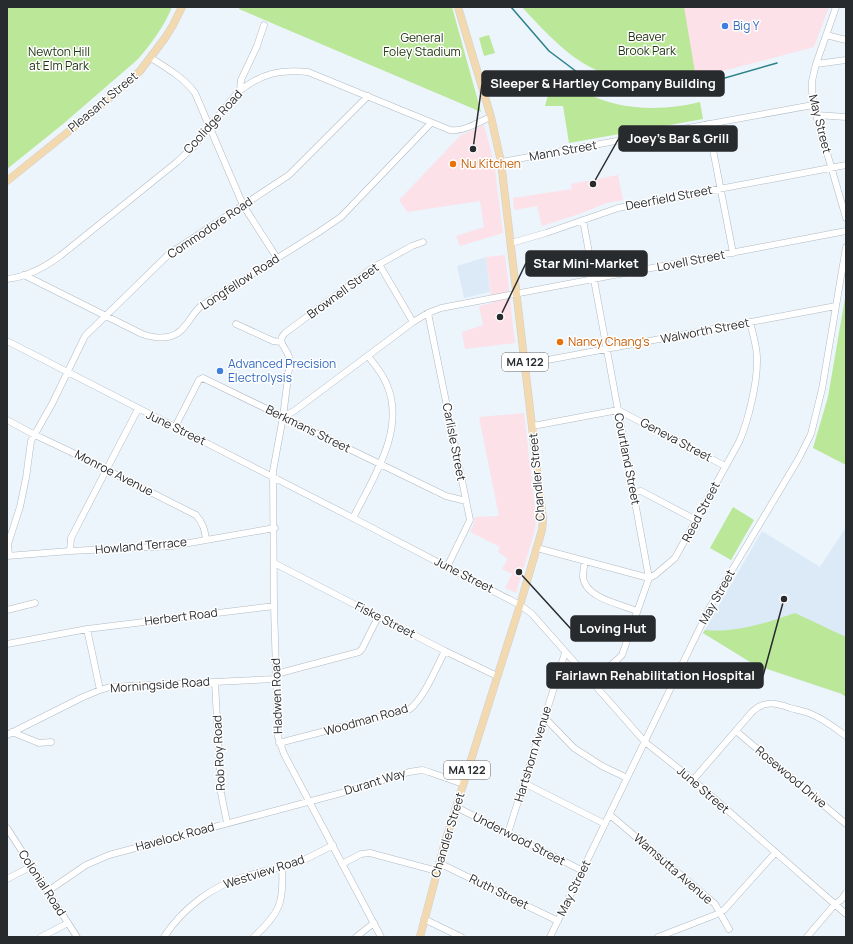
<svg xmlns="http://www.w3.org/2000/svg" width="853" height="944" font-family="Manrope,sans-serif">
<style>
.commercial{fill:#fce1e8}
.built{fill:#dceaf8}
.green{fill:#bae798}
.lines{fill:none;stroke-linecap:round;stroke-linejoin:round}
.stream{stroke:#2a8287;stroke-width:1.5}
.minor-casing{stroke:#b2bac1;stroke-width:7}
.major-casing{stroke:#d0d0d1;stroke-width:8}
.minor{stroke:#fff;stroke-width:6}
.major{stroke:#f2d9b0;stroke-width:7}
.shop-dot{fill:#3f7fe0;stroke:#fff;stroke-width:1.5}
.food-dot{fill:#e8710a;stroke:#fff;stroke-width:1.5}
.labels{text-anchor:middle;stroke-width:3;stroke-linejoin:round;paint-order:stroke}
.shield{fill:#fff;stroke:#686b6d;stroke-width:1}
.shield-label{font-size:11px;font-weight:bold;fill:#282b2e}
.shop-label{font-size:12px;fill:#366cbe;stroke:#fff;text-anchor:start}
.park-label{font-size:12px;fill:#243813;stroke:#fff}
.street-label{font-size:12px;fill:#282b2e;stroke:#fff}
.food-label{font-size:12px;fill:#c56008;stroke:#fff;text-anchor:start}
.leader{fill:none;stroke:#282b2e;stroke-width:1.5}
.callout-dot{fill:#282b2e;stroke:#fff;stroke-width:1.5}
.callout{fill:#282b2e;stroke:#282b2e;stroke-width:1.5}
.callout-label{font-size:13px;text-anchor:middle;font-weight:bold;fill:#fff}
</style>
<rect width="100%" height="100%" fill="#ecf4fc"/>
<path class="commercial" d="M684 7H829L814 47 696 78 684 17Z
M484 125 494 162 503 233 460 246 456 236 484 227 480 201 407 212 399 200 461 135Z
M618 175 623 200 607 203 579 214 542 226 537 206 514 210 513 198 572 189 571 184Z
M505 255 515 343 465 349 462 332 483 325 479 306 492 303 486 257Z
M524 413 536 517 535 530 516 593 505 588 512 574 502 569 508 559 498 552 500 547 470 532 475 521 474 517 499 516 479 417Z"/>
<path class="built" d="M486 257 490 292 464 298 457 266Z
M846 527V697L842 694 755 665 703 633 762 531 820 567Z"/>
<path class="green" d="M7 7H172C165 25 150 46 137 60L63 124 7 169Z
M240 7H452L481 112 239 9Z
M522 7H684L696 78 676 82 646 84V83C587 78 559 47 522 7Z
M489 35 495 53 484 56 479 38Z
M554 74 558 76 562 75C570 81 578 88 587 93 619 111 665 111 700 102L703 119 569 143 563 106H545Z
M846 292V465L813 448 828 397Z
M733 507 754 520 731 560 710 548Z
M795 613 846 637V697L842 694 755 665 703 633 705 630C736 633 766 623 795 613Z"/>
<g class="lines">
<path class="stream" d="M511 7 549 51 581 75 593 82 619 89
M676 92 777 63"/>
<g class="minor-casing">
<path id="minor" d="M836 7 816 64 812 81V92L816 115 846 218
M826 35 846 40
M151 58C167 68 184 78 195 93L243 205 277 258
M816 64 846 60
M240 90 241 80 257 46 264 25
M816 115 846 117
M708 124 733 253
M501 162 813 105
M583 220 649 578 622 655 618 659 592 681
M511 243 546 233 618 208 846 165
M379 264 413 322
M24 275 142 334C157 339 174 341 185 326 191 319 194 312 201 306L319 232 341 217 431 123
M7 279C26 277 45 267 60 256L177 162 193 147 238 92C260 74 280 69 308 72L450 130C464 132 478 122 491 117
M428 313 470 520 447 567
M236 324 273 341 281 342
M7 341 353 518 520 605 532 614 645 742 693 780 846 914
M526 364 836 306
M283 417 294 411 413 322 428 313 441 308 846 231
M7 420 35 435 69 451 196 515C203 523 205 530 206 540
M533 426 618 410 725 466
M175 427 199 380 203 378 446 496 466 501
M634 492 641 491 696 520
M353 518C373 478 406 430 387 385 383 374 375 365 368 356
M537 548 649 578 655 575 675 558 739 442C748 422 757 384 757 362 758 349 753 335 750 322
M70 551 71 538 138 409
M9 555 8 544 20 507 26 478 31 441 52 404 85 336 169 254 289 175 368 96
M7 556 70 551 172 546 275 528
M585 561C584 566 583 571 583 577 585 598 620 604 637 611
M274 563 445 651 497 676
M7 610 35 603
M87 629 274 606
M7 644 87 629 100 690
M276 674 359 652 362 649 378 617
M215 682 221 793 227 823
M544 717 574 748 602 766 627 778
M736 731 846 824
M12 732 39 743 51 742
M7 735 83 697 100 690 110 687 276 679
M279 743 410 709C424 698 436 668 445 651
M693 780 752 712C764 700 776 703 790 708 797 710 804 711 811 714 824 719 835 728 846 736
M524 783 605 824
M456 807 583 871
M610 815 715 904 729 929
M7 828 77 937
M508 833 565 653
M439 863 558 921
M342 864 361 854 370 853 437 871
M7 879 32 866
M48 891 86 865 109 855 345 792 409 772 422 770 429 772 463 784
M424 919 461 937
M41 937 68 923
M164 937C183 908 212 886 246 876 262 871 278 869 294 864 307 859 320 852 333 845
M254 937C280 912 284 904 282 867
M356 937 374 923
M381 937 284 754 278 737 274 606 273 471 283 417 290 361C289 349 275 343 285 333L374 267 412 246 423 242
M550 937 710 607 799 458 811 434 822 389 846 247
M658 937 715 915 724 910 775 853
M807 937 835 904 841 900 846 893"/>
</g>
<g class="major-casing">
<path id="major" d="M7 181 104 103 140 71 165 38 173 25 182 7
M420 937 445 842 520 605 542 530 543 520 501 162 491 117 458 7"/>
</g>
<use href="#minor" class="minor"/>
<use href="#major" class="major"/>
</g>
<g class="shop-dot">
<circle cx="725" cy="26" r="4"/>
<circle cx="220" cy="371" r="4"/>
</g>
<g class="food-dot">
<circle cx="453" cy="164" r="4"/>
<circle cx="560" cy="342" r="4"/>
</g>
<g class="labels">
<g class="shield">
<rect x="502" y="353" width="46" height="18" rx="3"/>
<rect x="444" y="761" width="46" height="18" rx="3"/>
</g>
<g class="shield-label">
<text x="525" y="366">MA 122</text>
<text x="467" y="774">MA 122</text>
</g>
<g class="shop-label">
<text x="733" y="30">Big Y</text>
<text x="228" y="368">Advanced Precision<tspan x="228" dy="14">Electrolysis</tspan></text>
</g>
<g class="park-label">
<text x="647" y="41">Beaver<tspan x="647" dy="14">Brook Park</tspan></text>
<text x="422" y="42">General<tspan x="422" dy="14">Foley Stadium</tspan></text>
<text x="59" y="56">Newton Hill<tspan x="59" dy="14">at Elm Park</tspan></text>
</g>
<g class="street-label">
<text transform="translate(103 102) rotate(-40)" y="4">Pleasant Street</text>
<text transform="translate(213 122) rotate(-48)" y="4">Coolidge Road</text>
<text transform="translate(820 124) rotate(76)" y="4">May Street</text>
<text transform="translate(563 151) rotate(-10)" y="4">Mann Street</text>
<text transform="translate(669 198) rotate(-11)" y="4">Deerfield Street</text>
<text transform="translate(210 228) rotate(-34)" y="4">Commodore Road</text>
<text transform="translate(691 261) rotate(-11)" y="4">Lovell Street</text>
<text transform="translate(240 282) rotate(-33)" y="4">Longfellow Road</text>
<text transform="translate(343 291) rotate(-36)" y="4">Brownell Street</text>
<text transform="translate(705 331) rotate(-11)" y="4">Walworth Street</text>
<text transform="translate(176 428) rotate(26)" y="4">June Street</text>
<text transform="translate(308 429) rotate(26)" y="4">Berkmans Street</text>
<text transform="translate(676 440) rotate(28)" y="4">Geneva Street</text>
<text transform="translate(454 442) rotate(79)" y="4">Carlisle Street</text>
<text transform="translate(627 459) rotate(79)" y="4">Courtland Street</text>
<text transform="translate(114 473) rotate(27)" y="4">Monroe Avenue</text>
<text transform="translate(537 477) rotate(-95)" y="4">Chandler Street</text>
<text transform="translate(701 512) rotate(-62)" y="4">Reed Street</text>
<text transform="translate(141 546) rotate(-5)" y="4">Howland Terrace</text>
<text transform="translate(464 575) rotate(27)" y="4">June Street</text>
<text transform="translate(717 597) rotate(-61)" y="4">May Street</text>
<text transform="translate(181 617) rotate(-7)" y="4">Herbert Road</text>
<text transform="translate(385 620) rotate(27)" y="4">Fiske Street</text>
<text transform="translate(160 685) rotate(-4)" y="4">Morningside Road</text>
<text transform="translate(277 696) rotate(-92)" y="4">Hadwen Road</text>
<text transform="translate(366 720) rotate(-16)" y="4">Woodman Road</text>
<text transform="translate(219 753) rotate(-93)" y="4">Rob Roy Road</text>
<text transform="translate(533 754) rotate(-73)" y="4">Hartshorn Avenue</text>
<text transform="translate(791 777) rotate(40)" y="4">Rosewood Drive</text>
<text transform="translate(375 782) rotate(-17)" y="4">Durant Way</text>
<text transform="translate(703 790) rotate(41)" y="4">June Street</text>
<text transform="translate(448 835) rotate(-73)" y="4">Chandler Street</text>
<text transform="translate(175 837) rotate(-15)" y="4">Havelock Road</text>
<text transform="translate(519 839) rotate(27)" y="4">Underwood Street</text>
<text transform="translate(673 869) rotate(41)" y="4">Wamsutta Avenue</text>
<text transform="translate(264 872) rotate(-18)" y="4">Westview Road</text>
<text transform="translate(42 883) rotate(57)" y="4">Colonial Road</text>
<text transform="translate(574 888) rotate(-64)" y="4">May Street</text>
<text transform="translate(499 892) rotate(26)" y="4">Ruth Street</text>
</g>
<g class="food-label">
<text x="461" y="168">Nu Kitchen</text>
<text x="568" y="346">Nancy Chang's</text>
</g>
</g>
<path class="leader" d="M473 149L482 84M593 184L619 138M500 317L526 263M519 572L571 629M784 599L763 676"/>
<g class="callout-dot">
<circle cx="473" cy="149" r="4"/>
<circle cx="593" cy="184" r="4"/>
<circle cx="500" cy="317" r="4"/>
<circle cx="519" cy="572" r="4"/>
<circle cx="784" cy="599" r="4"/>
</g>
<g class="callout">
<rect x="482" y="71" width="242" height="25" rx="4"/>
<rect x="619" y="126" width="118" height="25" rx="4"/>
<rect x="526" y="251" width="121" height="25" rx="4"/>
<rect x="571" y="616" width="84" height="25" rx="4"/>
<rect x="547" y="663" width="216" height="25" rx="4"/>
</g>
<g class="callout-label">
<text x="603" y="88">Sleeper &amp; Hartley Company Building</text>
<text x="678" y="143">Joey's Bar &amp; Grill</text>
<text x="586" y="268">Star Mini-Market</text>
<text x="613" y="633">Loving Hut</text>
<text x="655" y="680">Fairlawn Rehabilitation Hospital</text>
</g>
<rect width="853" height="944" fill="none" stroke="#282b2e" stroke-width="16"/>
</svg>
